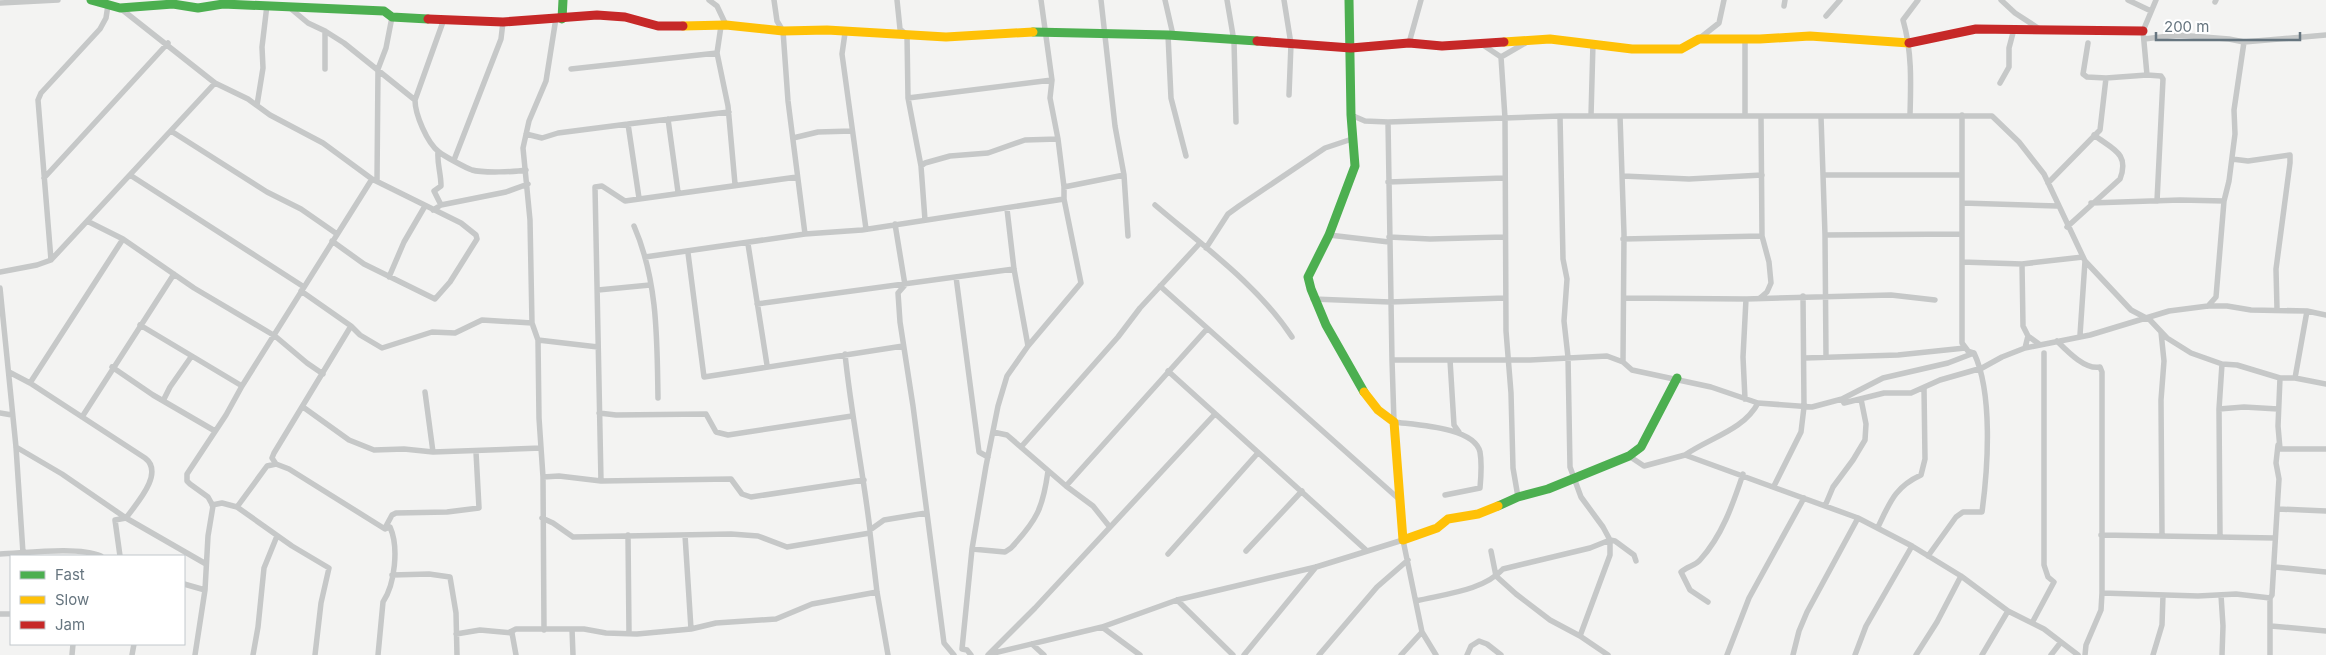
<svg xmlns="http://www.w3.org/2000/svg" width="2326" height="655" font-family="Inter,sans-serif">
<style>
.lines{fill:none;stroke-linecap:round;stroke-linejoin:round}
.street{stroke:#c6c8c8;stroke-width:5.5}
.fast{stroke:#4caf50;stroke-width:9}
.slow{stroke:#ffc107;stroke-width:9}
.jam{stroke:#c62828;stroke-width:9}
</style>
<rect width="100%" height="100%" fill="#f3f3f2"/>
<g class="lines">
<path class="street" d="M709 0 717 6 726 25
M897 0 900 29 907 35 908 98 921 166 925 220
M1101 0 1115 126 1124 175 1128 236
M1165 0 1173 35
M1227 0 1234 41 1236 122
M1284 0 1291 44 1289 95
M2001 0 2015 13 2038 28
M2128 0 2151 11
M2215 2 2216 0
M0 3 58 0
M1784 6 1785 0
M120 8 215 83 248 99 270 115 323 143 372 179 461 223 476 235 477 239 450 282 435 299 364 264 332 241
M290 8 308 23 325 31 344 43 415 100
M1826 16 1840 0
M444 19 415 100C415 114 427 143 439 152 444 156 466 168 472 170 482 173 516 172 526 170
M721 26 717 53 728 106 735 184
M325 31V69
M845 33 842 54 866 229
M1168 35 1171 98 1186 156
M1700 38 1719 23 1724 0
M2144 39 2178 35 2229 39 2244 42 2326 35
M1745 40V115
M1409 43 1421 0
M1480 43 1501 57
M1501 57 1505 118 1506 331 1511 393 1513 468 1518 497
M1501 57 1527 42
M571 69 717 53
M2147 75 2143 31 2156 0
M2106 78 2147 75 2161 76 2163 79 2157 201
M2000 83 2009 67V48L2014 29
M908 98 1052 80
M257 105 263 68 262 47 267 5
M1351 115 1365 121 1388 122 1560 116H1992L2019 142 2044 174 2085 261 2131 310 2150 320 2167 338 2191 353 2222 364 2237 365 2280 378H2295L2326 384
M1910 115C1911 82 1912 51 1903 20L1918 0
M1560 116 1563 259 1567 279 1564 321 1568 357 1570 467 1581 497 1603 527 1610 540V555L1580 636
M1591 116 1593 43
M1620 116 1624 234 1623 362
M1821 117 1823 175
M668 119 678 192
M1388 122 1392 360
M628 124 639 198
M171 131 267 192 301 209 337 234
M526 134 542 138 558 133 628 124 729 112
M793 138 818 132 852 131
M438 152C437 164 441 173 441 186L434 191 441 205
M2232 159 2248 161 2290 155V163L2276 269 2277 309
M454 160 501 39 503 22
M921 166 925 163 950 156 988 153 1025 140 1058 139
M130 175 304 287
M1623 176 1689 179 1762 175
M44 178 168 43
M377 181 378 69 386 48 392 17
M1388 182 1504 178
M2048 183 2100 130 2106 78 2087 77 2083 74 2088 43
M1064 187 1124 175
M1962 203 2057 206
M2091 203 2180 200 2224 201
M1155 205C1203 246 1258 285 1292 337
M1007 209 1014 269 1028 346
M433 210 441 205 506 192 528 184
M87 221 123 239 194 288 275 336 307 363 323 374
M895 224 905 285 898 293 900 322 913 406 944 643 954 655
M634 226C658 281 657 340 658 398
M2067 227 2120 179C2130 153 2112 149 2094 135
M805 234 862 230 1064 199
M1329 235 1389 242
M1825 235 1823 175H1962V115
M1389 237 1430 239 1504 237
M1623 239 1762 236
M748 244 767 365
M1206 248 1228 214 1239 206 1325 148 1352 139
M688 253 704 377 903 346
M645 257 805 234 788 101 783 31 777 21 774 0
M51 260 38 100 41 93 100 29 106 18 108 5
M1962 262 2022 264
M0 272 37 265 51 260 215 83
M389 277 404 242 425 206
M956 277 979 452 988 457
M1160 286 1400 500
M0 288 16 447 23 553
M598 290 650 285
M301 291 351 326 360 335 382 348 432 332 455 333 482 320 532 323
M1624 298 1746 299 1891 295 1935 300
M1760 298 1767 292 1771 283 1769 262 1762 236 1761 116
M1313 299 1390 302 1505 298
M757 304 1014 269
M2208 306 2216 297 2224 201 2229 181 2235 134 2234 110 2244 42
M140 325 242 386
M2161 332 2164 361 2161 400 2162 535
M2080 335 2085 261
M538 340 598 347
M2057 341C2067 351 2085 370 2100 367L2102 372V593L2198 596 2236 594 2270 598
M2039 344 2028 336 2023 326 2022 264 2083 257
M2025 348 2090 335 2169 311 2208 306H2227L2251 310 2307 311 2326 315
M845 354C851 413 863 471 870 530
M1826 357 1825 235 1962 234
M1805 358 1898 355 1965 348
M112 367 153 395 215 431
M1168 371 1366 550
M9 372 30 383 123 239
M2280 378 2278 426 2280 449H2326
M2295 378 2307 311
M30 383 145 458C165 473 136 504 126 518L115 520 120 556
M425 392 433 452
M1745 399 1743 357 1746 299
M1842 399 1844 403 1884 393H1911L1940 380 1982 368 2002 357 2025 348 2028 336
M163 401 170 387 191 357
M303 407 349 440 374 450 404 449 433 452 541 448
M2219 409 2244 407 2278 409
M0 413 12 415
M599 413 616 415 706 414 716 432 728 435 852 416
M82 417 174 274
M993 432 1007 435 1066 486 1206 330
M1459 432 1454 425 1450 360H1530L1607 356 1623 362 1632 370 1711 387 1758 403
M16 447 62 474 126 518 206 564
M1021 447 1118 337 1140 308 1200 243
M1685 455C1709 438 1744 430 1758 403L1812 407 1842 399 1883 378 1948 363 1974 353
M1629 456 1644 466 1685 455 1858 518 1912 546 1961 576 2008 611 2044 629 2078 655
M276 464 272 458 274 453 351 326
M543 477 559 476 601 481 731 479 742 494 751 497 864 480
M601 481 595 187 602 186 625 201 797 177
M1066 486 1093 506 1109 526
M1774 486 1801 432 1804 407 1803 296
M1445 495 1480 488C1481 477 1482 463 1480 452 1474 427 1416 425 1394 422L1392 360H1450
M212 505 222 503 237 507 292 546 329 568 321 603 315 655
M1825 506 1833 487 1853 460 1865 440 1866 424 1861 399
M237 507 267 466 276 464 289 469 385 529 390 527C399 547 395 584 383 602L378 655
M2278 509 2326 511
M542 518 553 523 573 537 731 534 758 536 787 547 870 533V530L884 520 926 513
M1878 527C1890 502 1895 487 1921 475L1925 459 1924 388
M385 528 392 515 396 513 447 512 479 508 476 452 478 451
M870 533 877 592 888 655
M628 535 629 633
M685 535 691 629
M2101 535 2275 538
M2220 536 2219 409 2222 364
M972 549 1005 552 1011 548C1037 520 1043 508 1048 471
M1246 551 1302 491
M1491 551 1496 576 1516 594 1550 620 1580 636 1608 655
M0 554C26 553 78 546 101 556
M1168 554 1257 454
M1928 556 1956 517 1963 512H1982C1988 468 1993 393 1974 353L1968 351 1962 343V175
M2275 567 2326 572
M392 575 429 574 450 577 456 613 457 655
M184 584 205 590
M2221 595 2223 626 2222 655
M1177 600 1233 655
M1416 601C1444 594 1483 591 1503 569L1590 548 1610 540 1615 541 1634 555 1636 561
M1708 602 1690 590 1681 572C1687 566 1695 566 1700 560 1722 536 1733 504 1743 474
M0 614H11
M2032 623 2054 582 2048 577 2044 565V353
M2271 626 2326 631
M1102 627 1177 600 1316 567 1403 540 1422 632 1436 655
M572 629 573 655
M544 630 543 477 539 418 538 340 532 323 530 220 523 148 529 121 546 81 556 18
M512 633 510 632 516 629H584L606 633 637 634 691 629 716 623 776 619 812 604 877 592
M512 633 516 655
M456 634 480 630 512 633
M1032 644 1044 655
M962 649 972 549 986 466 998 406 1007 376 1028 346 1081 283 1064 199V187L1058 139 1050 98 1052 80 1041 0
M962 649 967 650 971 655
M990 654 1102 627 1140 655
M72 655 73 644
M132 655 134 644
M195 655 205 590 208 536 213 506 208 497 190 484 187 481V474L226 415 242 386 372 179
M253 655 258 627 264 568 277 536
M988 655 1035 608 1215 414
M1244 655 1316 567
M1319 655 1377 587 1408 560
M1401 655 1422 632
M1467 655 1471 646 1479 641 1487 644 1501 655
M1727 655 1749 598 1804 498
M1793 655 1799 631 1807 612 1858 518
M1855 655 1866 626 1912 546
M1916 655 1937 622 1961 576
M1982 655 2008 611
M2051 655 2061 642
M2085 655 2086 645 2101 610 2102 593
M2153 655 2162 625 2163 595
M2270 655V598L2272 595 2278 495 2279 479 2276 463 2278 445 2280 449"/>
<path class="fast" d="M91 0 120 8 173 4 198 8 223 4 384 11 392 17 428 19
M1349 0 1351 115 1355 166 1329 235 1308 277 1311 289 1326 325 1364 392
M562 19 563 0
M1033 32 1168 35 1257 41
M1498 506 1518 497 1548 489 1629 456 1641 447 1677 378"/>
<path class="slow" d="M683 26 726 25 783 31 827 30 946 37 1033 32
M1504 42 1550 39 1632 49H1681L1699 39H1760L1810 36 1909 43
M1364 392 1378 410 1394 422 1403 540 1437 528 1448 519 1478 514 1498 506"/>
<path class="jam" d="M428 19 503 22 597 15 625 17 658 26H683
M1257 41 1351 48 1409 43 1442 46 1504 42
M1909 43 1976 29 2143 31"/>
</g>
<rect x="10" y="555" width="175" height="90" fill="#ffffff" stroke="#c2c8cc"/>
<rect x="20" y="571" width="25" height="8" fill="#4caf50" stroke="#c2c8cc"/>
<text x="55" y="580" font-size="15" fill="#66757f">Fast</text>
<rect x="20" y="596" width="25" height="8" fill="#ffc107" stroke="#c2c8cc"/>
<text x="55" y="605" font-size="15" fill="#66757f">Slow</text>
<rect x="20" y="621" width="25" height="8" fill="#c62828" stroke="#c2c8cc"/>
<text x="55" y="630" font-size="15" fill="#66757f">Jam</text>
<path d="M2156 32v8h144v-8" fill="none" stroke="#66757f" stroke-width="2.5"/>
<text x="2164" y="32" font-size="15" fill="#66757f" stroke="#ffffff" stroke-width="4" paint-order="stroke">200 m</text>
</svg>
